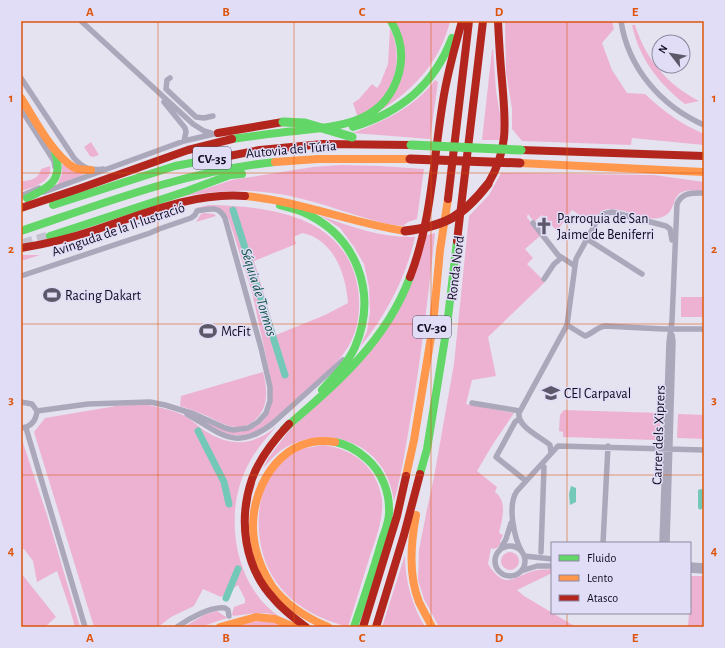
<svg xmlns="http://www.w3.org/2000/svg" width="725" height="648" font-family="'Alegreya Sans',sans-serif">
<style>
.green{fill:#edb2d1;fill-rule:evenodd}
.water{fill:#74c8b7}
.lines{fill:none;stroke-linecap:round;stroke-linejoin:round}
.canal{stroke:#74c8b7;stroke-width:7}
.highway-tunnel{stroke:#c5c3d1;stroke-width:10;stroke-dasharray:10 5;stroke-linecap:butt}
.street{stroke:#aca8bc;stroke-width:5.5}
.fast{stroke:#63d668;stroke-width:8}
.slow{stroke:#ff974d;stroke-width:8}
.jam{stroke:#b3261e;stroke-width:8}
.fast-bridge{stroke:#63d668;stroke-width:9}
.jam-bridge{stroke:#b3261e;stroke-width:9}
.grid{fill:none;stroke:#dd550d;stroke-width:1;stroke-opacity:0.55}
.labels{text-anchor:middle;stroke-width:3;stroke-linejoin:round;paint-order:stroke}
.shield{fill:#e1ddf6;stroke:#504b61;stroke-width:1}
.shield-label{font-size:13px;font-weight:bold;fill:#120c21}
.street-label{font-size:14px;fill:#120c21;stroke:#e1ddf6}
.poi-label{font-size:14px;fill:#120c21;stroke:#e1ddf6;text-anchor:start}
.water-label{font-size:15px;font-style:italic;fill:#125545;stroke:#e1ddf6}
.neatline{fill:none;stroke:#dd550d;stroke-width:1.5}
.grid-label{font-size:13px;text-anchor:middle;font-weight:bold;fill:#dd550d}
</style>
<rect width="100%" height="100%" fill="#e5e3f0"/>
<path class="green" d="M393 21H450C441 60 414 90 381 110L402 69Z
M505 21H612L614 29 602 43 612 70 627 93 645 94C663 111 681 124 704 134V145L632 138 631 145 522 141 512 129V109L506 72Z
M632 25H635C646 60 667 84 699 101L685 104C659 84 639 58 632 25Z
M390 28C402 52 398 85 377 104 372 109 364 112 358 116L357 115 353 103 359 99 372 84 377 88 380 84 388 64Z
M493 49 496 91 501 120 500 140H482L492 50Z
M435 80 438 82 430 139 353 133C384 121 414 108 435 80Z
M91 142 99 155 93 157 90 156 84 147Z
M62 164 79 173 85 174 57 185 62 174Z
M341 165 380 166 424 169 417 219 408 222 403 226 387 224C355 216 323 203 290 196 254 188 217 190 181 197L232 180 313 167Z
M50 166C53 182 33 187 21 191V181C30 181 39 179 41 169Z
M501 173 654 175 704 182V191C698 191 691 190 685 191 669 195 679 213 659 218 641 222 620 203 601 211L592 223 572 210 557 231 542 215 534 222 528 214 527 217 540 236 525 249 533 258 527 264 545 282 488 337 496 376 472 380 466 404 514 413 493 444 477 471 497 487 495 492C508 502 502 519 499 533L503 535 500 541 501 543 497 548 493 549 491 548 488 564C505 590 511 578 533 571 539 569 546 570 552 569V573L517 590 524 596 576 627H439L424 599 418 580 419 550 427 509 434 477 454 364 469 216 489 195Z
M209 205C270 206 347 216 358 289 361 311 358 332 346 350 338 363 325 373 314 383 299 396 284 410 269 424 252 435 237 440 218 430 214 427 209 426 205 421L234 432H240L257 426 262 422 270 410V375L252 292 229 220C219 202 208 207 191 209ZM302 233C334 239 346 275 348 303L325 315 276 335 254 261 296 244 294 237Z
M204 213 214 214 216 216 196 222 201 214Z
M321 216C352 227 382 238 415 237 406 278 386 315 360 347L367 331 370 312 369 287 364 264 354 247 340 228Z
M435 233C429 291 422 348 413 405 407 437 403 470 394 501 392 489 389 479 383 469 362 435 315 428 283 449 275 454 269 462 263 468L267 460 287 433 377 342 427 235Z
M21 255H40L21 261Z
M681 297H704V317H681Z
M263 372C268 391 269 411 251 423 245 427 237 428 230 426 225 425 220 422 215 420 204 414 192 410 180 406L181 396Z
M144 404C157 407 170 409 183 415 191 419 198 426 205 431 231 447 252 446 276 427 265 439 254 452 247 467 223 514 234 587 280 617 265 610 249 614 233 616L232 614 234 607 245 603V599L238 585 221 597 203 589 194 606 171 617 158 627H94L34 432 45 418 116 406Z
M564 410 661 413 659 438H656L655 440 563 437V432L559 431 560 415Z
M678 414 704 415V439L677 438Z
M21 437 47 515 80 627H75L69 606 57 571 37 582 33 561 24 549H21Z
M323 445C354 449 377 467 382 499 384 519 375 541 369 559 362 582 355 604 348 627 320 619 294 607 277 583 250 547 251 480 291 454 301 448 312 447 323 445Z
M501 561a9 9 0 1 1 18 0a9 9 0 1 1-18 0Z
M405 555C405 581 412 605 425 627H382Z
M21 573 56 617 45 627H21Z
M690 576H704V627H688L689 613H690Z
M217 611 226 617 227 618 201 627H184L204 615Z
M259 621H268L286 627H229Z"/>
<path class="water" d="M571 486 576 488V502L570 505 569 494Z
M701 489 704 490 703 508 700 510 698 508V490Z"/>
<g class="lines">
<path class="canal" d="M233 210 285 375
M198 431 224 482 229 504
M226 598 238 569"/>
<path class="highway-tunnel" d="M23 244 50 236"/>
<path class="street" d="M81 21 193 124 204 131 211 133
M621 21C628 68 661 106 704 125
M21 78 74 158C83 168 90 171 103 169
M170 78 167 80 166 89 196 117 204 118 213 116
M164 102 185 128 186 132 184 141
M21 109 54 161 55 167
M44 192 184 141 218 133
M21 196 39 188
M533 223 558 255 575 266
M587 239 642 274
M21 276 150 233 159 229 191 218 195 215 197 211C210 209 218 205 225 218L261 348 270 387V401L266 413 258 422 248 428 233 430 225 428 194 414 165 405 150 402 88 404 37 411
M544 279 554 264 560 259
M567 325 585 336C592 334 597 327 605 326L663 329H704
M21 402 32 404 37 411C36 421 31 427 21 428
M472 403 520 411
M187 414C220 433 235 452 272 424L343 360
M519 419 515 422 496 457 526 481
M26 428 85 627
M551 453 550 445C541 437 517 427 519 413L567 325 576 259 598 219 603 214 612 212 666 226 670 229 672 240
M603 543 608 446
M662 543 669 342 672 321 677 204C682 192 692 193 704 193
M667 543 673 342 672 335
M495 561a15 15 0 1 1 30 0a15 15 0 1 1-30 0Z
M500 550 506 539 511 523
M522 552C514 538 507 505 517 491L558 446 704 450
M541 552 544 467
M524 556 552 559
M690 565 704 566
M690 570 704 571
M521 571 537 566H552
M177 627C188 619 211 606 225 608L228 610 229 616"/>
<path class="fast" d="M353 127C401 112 434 85 452 38
M232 139C253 136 274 133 296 131 339 126 385 124 399 73 404 54 401 38 391 21
M27 198C50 187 64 180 55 152
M53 205 175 166 229 156
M280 205C288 207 296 209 303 212 357 236 378 293 355 347 348 363 334 377 322 390
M21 231C104 203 187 171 275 162
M50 236 187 191 230 175 242 174
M284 429C335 385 386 342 410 277
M335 442C347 444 357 450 367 459 382 472 390 493 389 513 389 522 385 531 382 540 374 569 364 598 354 627
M420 474 427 449 447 326 457 241"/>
<path class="slow" d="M21 98C34 118 53 155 73 167 78 170 85 170 91 170
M275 162 318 159H410
M520 163 704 172
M245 196C300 201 351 223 405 231
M406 476 414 440 433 325 440 250 448 199
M416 515C411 543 408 574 419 602 423 610 428 619 432 627
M220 627 256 617 275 619 294 627
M328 627C307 618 286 605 272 586 261 569 253 547 253 526 253 481 286 433 335 442"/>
<path class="jam" d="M218 133 283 122
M521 150 704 156
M229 156 260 150 323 144 411 145
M488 184C510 147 505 120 502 80 500 60 499 41 498 21
M448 199 469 21
M21 208 81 188 188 150 232 139
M457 241 483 21
M21 248C46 244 71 238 95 230 143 214 194 192 245 196
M410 277C432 220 433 161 443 101 447 74 455 47 462 21
M289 424C274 440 259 459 252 479 238 520 244 567 274 599 283 610 294 618 306 627
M363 627 397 516 406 476
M376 627 404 535 420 474"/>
<path class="fast-bridge" d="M283 122 305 123 352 137
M411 145 521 150"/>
<path class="jam-bridge" d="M410 159 520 163
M405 231C446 226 463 216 488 184"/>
</g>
<path class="grid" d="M158 21V627M294 21V627M431 21V627M567 21V543M21 173H704M21 324H704M21 475H704M567 613V627"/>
<defs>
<g id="church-bare" transform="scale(1.38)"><path d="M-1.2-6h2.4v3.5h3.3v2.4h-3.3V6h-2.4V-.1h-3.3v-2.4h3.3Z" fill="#5c5769" stroke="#e1ddf6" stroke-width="2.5" paint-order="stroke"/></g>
<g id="stadium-bare" transform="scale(1.38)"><path d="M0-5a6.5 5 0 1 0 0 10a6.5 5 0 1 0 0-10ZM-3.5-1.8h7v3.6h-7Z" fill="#5c5769" stroke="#e1ddf6" stroke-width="2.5" paint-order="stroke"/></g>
<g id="school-bare" transform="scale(1.38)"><path d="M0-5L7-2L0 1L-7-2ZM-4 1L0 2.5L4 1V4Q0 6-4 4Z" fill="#5c5769" stroke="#e1ddf6" stroke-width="2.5" paint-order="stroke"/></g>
</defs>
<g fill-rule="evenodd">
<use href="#church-bare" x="544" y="226"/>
<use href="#stadium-bare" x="52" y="295"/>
<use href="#stadium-bare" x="208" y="331"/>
<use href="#school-bare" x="551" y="393"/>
</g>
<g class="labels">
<g class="shield">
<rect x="193" y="147" width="38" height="22" rx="3"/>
<rect x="413" y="316" width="38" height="22" rx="3"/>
</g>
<g class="shield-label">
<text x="212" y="163">CV-35</text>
<text x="432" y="332">CV-30</text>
</g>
<g class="street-label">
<text transform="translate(291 149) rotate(-5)" y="5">Autovia del Túria</text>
<text transform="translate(118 229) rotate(-19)" y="5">Avinguda de la Il·lustració</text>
<text transform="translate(455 268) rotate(-83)" y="5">Ronda Nord</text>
<text transform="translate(658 435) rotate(-88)" y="5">Carrer dels Xiprers</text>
</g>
<g class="poi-label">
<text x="557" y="223">Parroquia de San<tspan x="557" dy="16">Jaime de Beniferri</tspan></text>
<text x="65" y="300">Racing Dakart</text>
<text x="221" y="336">McFit</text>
<text x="564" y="398">CEI Carpaval</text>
</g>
<g class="water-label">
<text transform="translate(259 292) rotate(73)" y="5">Séquia de Tormos</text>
</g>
</g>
<rect width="725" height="648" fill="none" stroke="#e1ddf6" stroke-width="44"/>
<rect x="551" y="542" width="140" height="72" fill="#e1ddf6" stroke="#8e89a1"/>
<rect x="559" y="555" width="20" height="6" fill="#63d668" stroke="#8e89a1"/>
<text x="587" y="562" font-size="12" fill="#120c21">Fluido</text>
<rect x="559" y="575" width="20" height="6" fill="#ff974d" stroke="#8e89a1"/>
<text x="587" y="582" font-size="12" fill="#120c21">Lento</text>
<rect x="559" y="595" width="20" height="6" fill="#b3261e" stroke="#8e89a1"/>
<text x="587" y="602" font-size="12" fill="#120c21">Atasco</text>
<g transform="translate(671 54) rotate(301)"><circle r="19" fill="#e1ddf6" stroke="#8e89a1"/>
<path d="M0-3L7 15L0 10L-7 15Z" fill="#5c5769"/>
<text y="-6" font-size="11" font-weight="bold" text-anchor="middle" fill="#120c21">N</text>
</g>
<rect x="22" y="22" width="681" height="604" class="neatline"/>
<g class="grid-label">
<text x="90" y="16">A</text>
<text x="226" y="16">B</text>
<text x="362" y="16">C</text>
<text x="499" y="16">D</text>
<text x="635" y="16">E</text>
<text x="11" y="102">1</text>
<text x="714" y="102">1</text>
<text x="11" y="253">2</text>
<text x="714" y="253">2</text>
<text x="11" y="404">3</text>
<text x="714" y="404">3</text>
<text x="11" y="555">4</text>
<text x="714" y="555">4</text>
<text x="90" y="642">A</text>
<text x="226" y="642">B</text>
<text x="362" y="642">C</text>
<text x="499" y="642">D</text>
<text x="635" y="642">E</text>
</g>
</svg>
